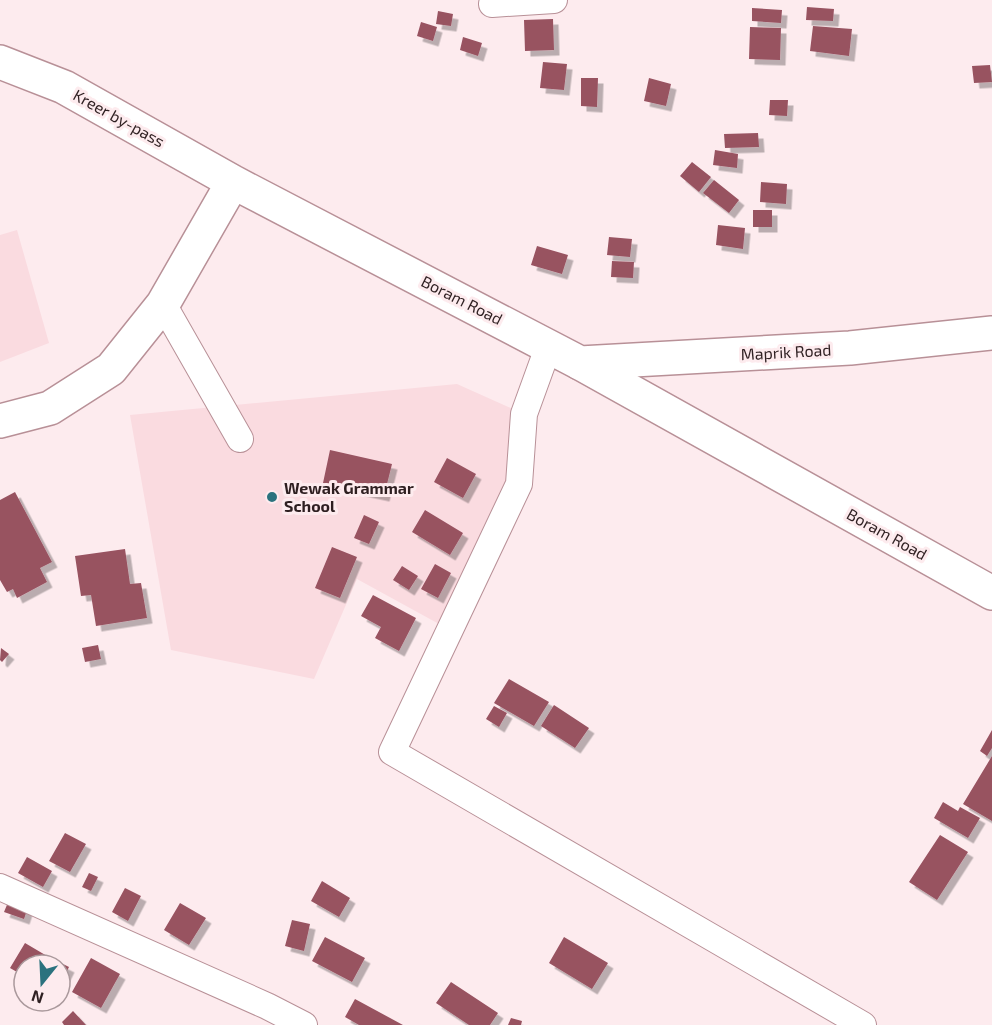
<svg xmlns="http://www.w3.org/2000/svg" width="992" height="1025" font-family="'Exo 2',sans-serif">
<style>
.built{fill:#fadbe0}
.building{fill:#985261;filter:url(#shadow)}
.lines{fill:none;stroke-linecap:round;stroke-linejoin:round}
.street-casing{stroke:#b89097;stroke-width:28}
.secondary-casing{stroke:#b89097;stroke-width:36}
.primary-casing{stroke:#b89097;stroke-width:36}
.street{stroke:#fff;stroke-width:26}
.secondary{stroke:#fff;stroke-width:33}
.primary{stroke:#fff;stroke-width:33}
.poi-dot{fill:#2b727e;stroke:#fdebee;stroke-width:2}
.labels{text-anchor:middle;stroke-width:6;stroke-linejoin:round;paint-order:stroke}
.street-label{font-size:16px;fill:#2e1f21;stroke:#fdebee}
.poi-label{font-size:16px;font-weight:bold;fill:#2e1f21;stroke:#fdebee;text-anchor:start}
</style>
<defs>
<filter id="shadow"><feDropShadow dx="5.5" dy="5.5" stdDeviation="0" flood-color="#0004"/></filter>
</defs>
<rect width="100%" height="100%" fill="#fdebee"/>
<path class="built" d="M17 230 49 343 0 362V235Z
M457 384 515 410 510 483 439 624 357 579 314 679 171 650 130 415Z"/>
<path class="building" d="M807 7 834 9 833 21 806 20Z
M752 8 782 10 781 23 752 21Z
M438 11 453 14 451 26 436 24Z
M553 19 554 50 525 51 524 20Z
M421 22 437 27 433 41 417 36Z
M813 26 852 29 849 56 810 51Z
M750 27 781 28 780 60 749 59Z
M463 37 482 43 478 56 460 50Z
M543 62 567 64 564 90 540 88Z
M990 65 992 82 974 83 972 66Z
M581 78H598L597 107 581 106Z
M649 78 671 84 666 106 644 101Z
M770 100H788L787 116 769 115Z
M758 133 759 147 725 148 724 134Z
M715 150 738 154 737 168 713 165Z
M692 162 711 177 699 192 680 176Z
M714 180 739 200 729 213 703 193Z
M761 182 787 184 786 204 760 202Z
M753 210H772V227H753Z
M718 225 745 228 743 249 716 245Z
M609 237 632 239 630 257 607 255Z
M537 246 568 255 562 274 531 265Z
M612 261 634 262 633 278 611 277Z
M330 450 392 464 384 496 323 483Z
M447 458 476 474 463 498 434 482Z
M15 492 52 562 40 568 47 582 17 598 13 589 7 592 0 580V500Z
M425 510 463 533 450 555 412 532Z
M364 515 379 522 369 544 354 538Z
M332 547 357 557 340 598 315 588Z
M125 549 130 584 141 583 147 618 96 626 91 595 81 596 75 556Z
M435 564 451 573 438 598 421 589Z
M402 566 418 576 409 590 393 580Z
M373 595 416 618 399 651 375 638 381 627 361 616Z
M98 645 101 659 85 662 82 648Z
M1 648 9 654 2 662 0 660Z
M509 679 549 702 534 726 494 703Z
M554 705 589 728 575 748 541 726Z
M494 706 507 713 499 727 486 719Z
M992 730V748L987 756 980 751Z
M992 756V821L963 804Z
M943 802 958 811 960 807 980 818 968 838 934 818Z
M65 833 86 844 70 872 49 861Z
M940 835 968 852 937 900 909 882Z
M27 857 52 871 43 887 18 873Z
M89 873 98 877 91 891 82 887Z
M322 881 350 898 339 917 311 901Z
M125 888 141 896 128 921 112 912Z
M9 900 28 907 24 919 4 912Z
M180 903 206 918 189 945 164 930Z
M292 920 310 924 304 951 285 946Z
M325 937 365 958 352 982 312 961Z
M564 937 608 963 592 989 549 963Z
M25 943 47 956 41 965H24V976L10 968Z
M91 958 120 974 101 1008 72 992Z
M61 963 69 967 62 981 60 980Z
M451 982 498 1013 490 1025H469L436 1003Z
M355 999 403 1025H359L345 1017Z
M73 1011 86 1025H64L62 1022Z
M511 1018 522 1021 521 1025H508Z"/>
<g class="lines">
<g class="street-casing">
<path id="street" d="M492 4 554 0
M163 304 240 439
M549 345 524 414 519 484 392 752 863 1025
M0 887 267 1006 304 1025"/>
</g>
<g class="secondary-casing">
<path id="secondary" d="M0 62 64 87 233 182 580 363 850 348 992 333
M0 421 50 408 111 369 163 304 233 182"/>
</g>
<g class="primary-casing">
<path id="primary" d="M580 363 992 593"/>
</g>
<use href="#street" class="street"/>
<use href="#secondary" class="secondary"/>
<use href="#primary" class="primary"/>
</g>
<circle class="poi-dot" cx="272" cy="497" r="6"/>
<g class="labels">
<g class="street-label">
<text transform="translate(119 118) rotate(29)" y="6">Kreer by-pass</text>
<text transform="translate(462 300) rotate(27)" y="6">Boram Road</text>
<text transform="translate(786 352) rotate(-3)" y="6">Maprik Road</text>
<text transform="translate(887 534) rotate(29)" y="6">Boram Road</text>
</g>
<g class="poi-label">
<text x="284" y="494">Wewak Grammar<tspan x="284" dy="18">School</tspan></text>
</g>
</g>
<g transform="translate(42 983) rotate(198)"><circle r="28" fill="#fdebee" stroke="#aa999c" stroke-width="1.5"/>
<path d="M0-4.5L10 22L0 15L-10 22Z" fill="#2b727e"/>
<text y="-9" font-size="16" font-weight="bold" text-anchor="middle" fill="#2e1f21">N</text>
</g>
</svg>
